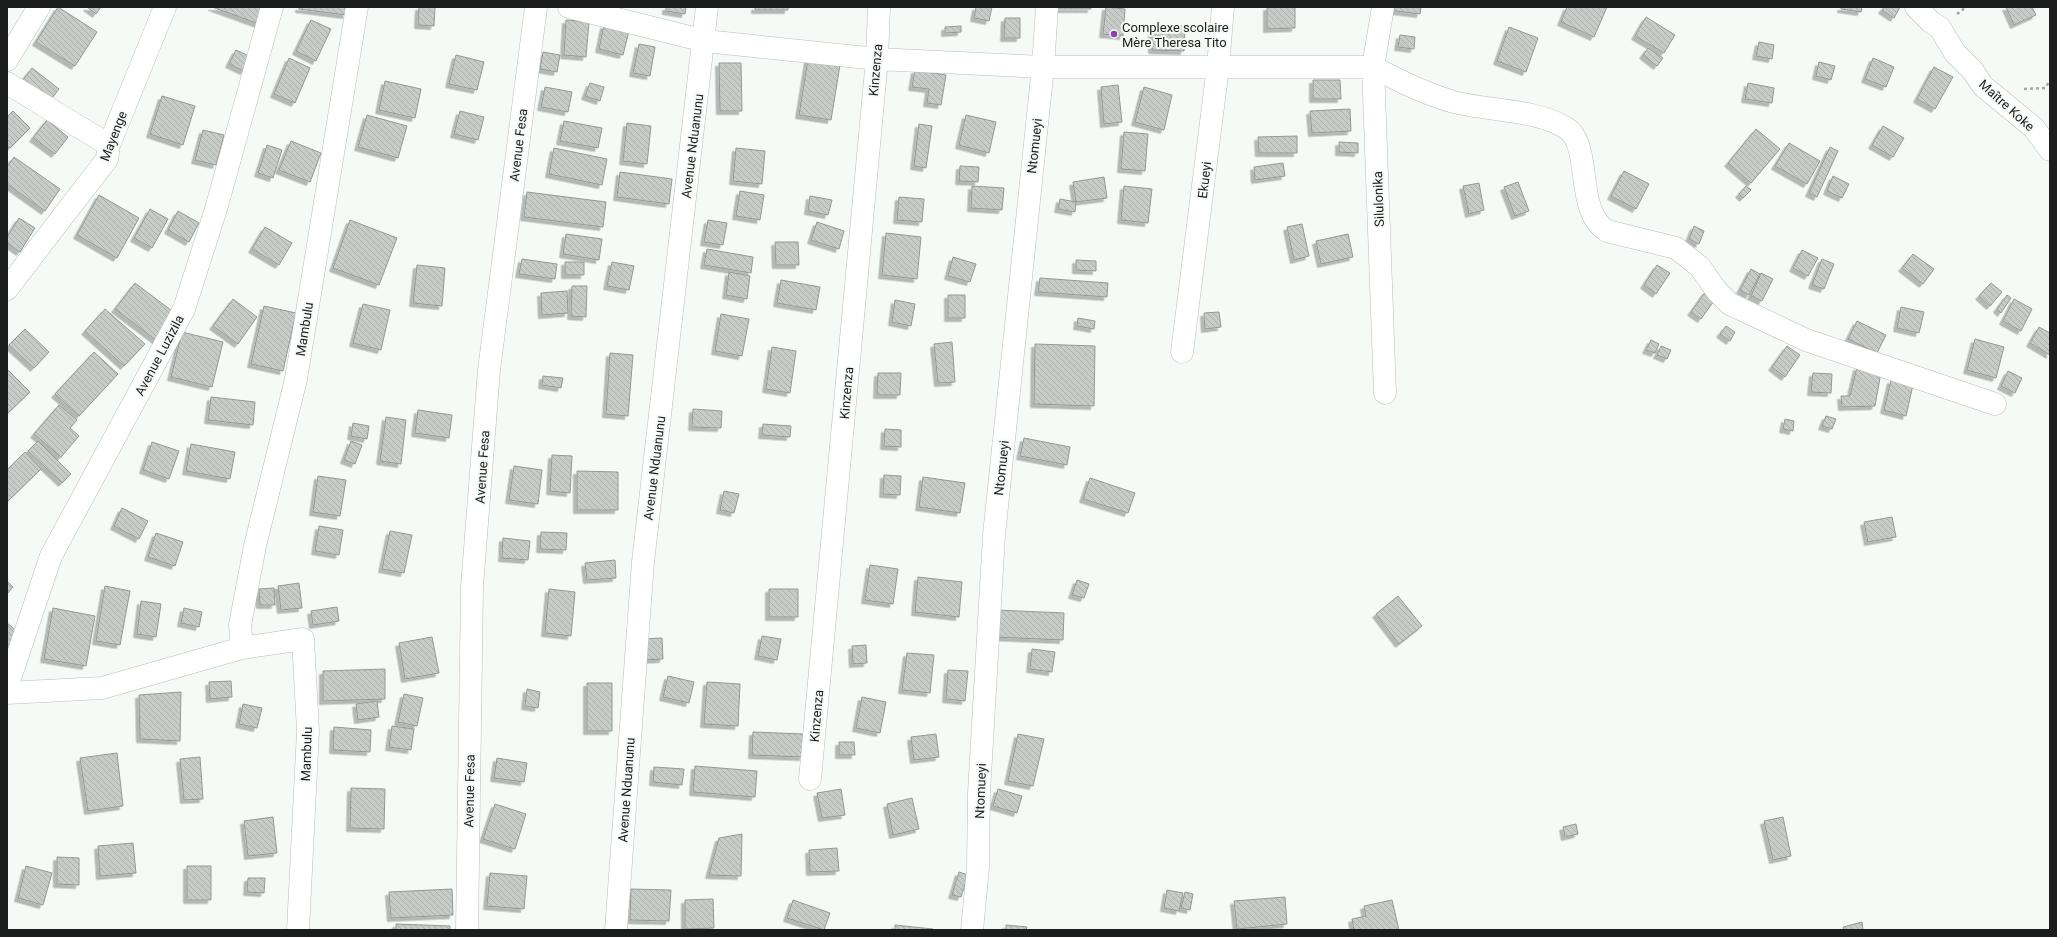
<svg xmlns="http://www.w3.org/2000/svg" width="2057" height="937" font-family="Roboto,sans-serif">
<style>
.building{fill:url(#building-back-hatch);stroke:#949996;filter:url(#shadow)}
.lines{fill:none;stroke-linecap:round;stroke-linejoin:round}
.minor-casing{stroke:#b8bdba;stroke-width:23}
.path{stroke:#a5a8a6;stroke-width:2.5;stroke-dasharray:3 3;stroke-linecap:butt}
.minor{stroke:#fff;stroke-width:22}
.poi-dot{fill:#8f3faf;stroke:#f5faf7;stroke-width:1.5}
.labels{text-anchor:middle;stroke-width:4;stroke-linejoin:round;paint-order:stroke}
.poi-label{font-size:13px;fill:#1c1e1d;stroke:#f5faf7;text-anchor:start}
.street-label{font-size:13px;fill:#1c1e1d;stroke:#f5faf7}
</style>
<defs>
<pattern id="building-back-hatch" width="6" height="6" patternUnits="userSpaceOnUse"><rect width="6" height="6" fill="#c7ccc9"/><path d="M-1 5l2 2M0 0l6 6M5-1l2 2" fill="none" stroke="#aaafac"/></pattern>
<filter id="shadow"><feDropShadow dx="-3.5" dy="3.5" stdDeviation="0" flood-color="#0004"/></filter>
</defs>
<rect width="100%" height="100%" fill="#f5faf7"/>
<path class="building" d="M58 7 97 32 75 66 36 42Z
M87 7H101L96 14Z
M212 7H264L259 24Z
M299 7H347L346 15 299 9Z
M419 7H435L434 26 418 25Z
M666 7H686L685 14 666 11Z
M755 7H788V10H755Z
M976 7H992L989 21 974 18Z
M1053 7H1091V9H1053Z
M1106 7 1125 9 1123 36 1103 34Z
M1267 7H1295V28L1267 29Z
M1388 7H1421L1420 14 1388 10Z
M1567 7H1607L1594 37 1561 22Z
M1841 7H1862L1861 12 1841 9Z
M1884 7H1900L1894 18 1882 10Z
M2006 7H2032L2036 15 2014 25Z
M1646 17 1675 35 1664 53 1635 36Z
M1005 18H1020V38H1004Z
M311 20 331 29 316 61 296 51Z
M566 20 589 22 586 57 564 55Z
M604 25 629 31 623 55 599 49Z
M1152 25 1185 26 1184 51 1152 50Z
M961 26V32L945 33V27Z
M1509 27 1538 38 1526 72 1497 61Z
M1400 35 1415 37 1414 49 1398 47Z
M1759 42 1774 45 1772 59 1756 56Z
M639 44 655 47 650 76 633 73Z
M1648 48 1663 58 1657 66 1643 55Z
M236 50 251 57 244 71 229 64Z
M543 52 560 55 557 72 540 69Z
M456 55 484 62 477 90 449 84Z
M289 58 310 68 295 103 274 94Z
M1873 58 1894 67 1886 87 1865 79Z
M808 59 840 65 831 120 799 115Z
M1819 62 1835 66 1831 80 1816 76Z
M719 63H741L742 111H720Z
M1934 67 1953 77 1935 109 1917 99Z
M32 68 59 89 46 106 19 85Z
M915 70 946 75 941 105 927 103 929 89 912 87Z
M1313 80H1340L1341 99H1313Z
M385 81 421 89 415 118 379 110Z
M590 83 604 87 600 101 585 96Z
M1748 83 1774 88 1772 103 1745 99Z
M1118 85 1122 122 1104 124 1101 87Z
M545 87 572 92 568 112 541 107Z
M1144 87 1172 95 1164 130 1135 122Z
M162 96 195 106 183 145 150 134Z
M1350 109 1351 131 1312 133 1310 111Z
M13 111 30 128 10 148 7 146V117Z
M460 111 484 117 478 140 454 134Z
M367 115 407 126 398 158 358 147Z
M966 115 996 122 989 153 959 145Z
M47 120 68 137 55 154 33 138Z
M564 121 602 128 598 148 560 141Z
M627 123 651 126 647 164 623 161Z
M919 124 932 126 926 168 914 166Z
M1883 126 1904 138 1893 157 1872 145Z
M1756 129 1780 149 1751 183 1728 163Z
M203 130 224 135 216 165 195 160Z
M1124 132 1148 134 1145 171 1121 169Z
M1297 136V153H1259L1258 137Z
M291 141 321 153 310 182 279 170Z
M1339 142 1358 143V153L1339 152Z
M1789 143 1820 161 1807 184 1775 166Z
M267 145 282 150 273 178 258 173Z
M1830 147 1838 151 1817 197 1809 193Z
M554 148 607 159 602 185 549 174Z
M736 148 765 151 762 184 733 181Z
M14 157 60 189 45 211 7 184V167Z
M1283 163 1285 176 1255 180 1254 167Z
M960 166 979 167 978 182 959 181Z
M1624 171 1649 184 1636 209 1611 196Z
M620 172 672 179 669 204 617 197Z
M1833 176 1849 184 1842 198 1827 191Z
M1104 177 1107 198 1076 202 1073 182Z
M1518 182 1529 211 1515 216 1504 187Z
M1479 183 1484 210 1469 214 1463 186Z
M972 186 1004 188 1002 210 971 208Z
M1124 186 1152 189 1148 223 1121 220Z
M1746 186 1751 190 1743 198 1739 194Z
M740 191 764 195 760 220 736 216Z
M527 192 606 202 603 227 524 217Z
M99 195 139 218 117 258 77 235Z
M810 196 832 200 828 215 808 211Z
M899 197 924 199 922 222 897 220Z
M1060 199 1076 202 1075 212 1058 209Z
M150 209 168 219 152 248 134 238Z
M178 211 199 223 189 242 168 230Z
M19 218 35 228 20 252 7 243V237Z
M350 220 397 238 379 285 333 268Z
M708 220 727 223 723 245 704 242Z
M817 222 844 231 839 249 811 240Z
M1302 224 1309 256 1294 260 1287 227Z
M1694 226 1704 231 1699 244 1689 239Z
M265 227 292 243 279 265 252 249Z
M886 233 921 237 917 279 882 275Z
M566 234 602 239 599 260 563 254Z
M1348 234 1353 257 1321 264 1316 241Z
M775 242H798L799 265H776Z
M707 249 753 257 751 273 704 265Z
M1802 250 1818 258 1808 276 1793 268Z
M1913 254 1934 269 1923 284 1902 268Z
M953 257 976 264 970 282 948 276Z
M522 259 557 264 555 279 519 274Z
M1822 259 1834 264 1824 289 1812 285Z
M1076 260 1096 261V271L1076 270Z
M565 262H584V275H565Z
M612 262 634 266 629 290 607 286Z
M417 265 445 268 442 306 413 303Z
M1657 265 1670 273 1656 294 1644 285Z
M1751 269 1760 274 1749 295 1740 290Z
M729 272 750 276 747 299 726 295Z
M1761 273 1773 279 1762 301 1751 296Z
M1040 278 1108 283 1107 297 1038 292Z
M781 280 820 287 816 310 777 303Z
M135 283 180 317 160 343 115 309Z
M1991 283 2002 292 1990 306 1979 296Z
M572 286H587L586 317 571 316Z
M567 291 568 313 542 315 541 293Z
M1706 291 1716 298 1701 319 1691 312Z
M948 295H965V318H948Z
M2007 295 2011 298 2001 313 1997 309Z
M233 299 257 317 238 344 213 326Z
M2014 299 2032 309 2021 331 2003 321Z
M895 300 915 304 911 326 892 322Z
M363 304 390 310 381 350 353 343Z
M264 306 296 313 283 371 251 364Z
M1901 307 1924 312 1919 333 1897 328Z
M105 309 145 344 124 366 85 331Z
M1219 312 1221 327 1205 329 1204 313Z
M721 314 749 319 742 356 715 351Z
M1078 318 1095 321 1094 329 1077 326Z
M1857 321 1886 335 1877 353 1848 339Z
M1726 326 1735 332 1730 341 1720 334Z
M2039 327 2050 333V355L2030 343Z
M25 329 49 352 34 368 9 345Z
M182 332 223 342 212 387 171 377Z
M1975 339 2004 347 1996 378 1967 370Z
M1651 340 1659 344 1655 353 1646 350Z
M952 342 955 382 938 383 934 344Z
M1035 344 1095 346 1094 406 1034 404Z
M1661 346 1671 350 1667 359 1657 355Z
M1787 346 1800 355 1785 377 1772 367Z
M772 347 796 351 790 393 766 389Z
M94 352 118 374 79 416 55 394Z
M610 353 633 355 628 416 606 414Z
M1857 367 1881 372 1875 406 1842 407 1841 396H1850Z
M7 369 30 392 7 414Z
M2008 371 2022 378 2015 393 2001 386Z
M878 373H901L900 395H877Z
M1813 373 1832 374 1831 393 1811 392Z
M543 376 563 378 561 388 542 385Z
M1891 380 1913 385 1906 416 1884 410Z
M211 397 255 402 253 425 208 420Z
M59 405 77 420 70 428 79 436 61 457 34 434Z
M693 409 722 411 721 428 692 427Z
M418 410 452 415 449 438 415 433Z
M1826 416 1836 419 1832 429 1822 426Z
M386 417 406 420 401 464 380 461Z
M1785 419 1794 421 1793 431 1783 429Z
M353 423 369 426 367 439 351 436Z
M763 424 791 426 790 437 762 435Z
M885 429 901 430V447L884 446Z
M1024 438 1070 447 1067 465 1020 456Z
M38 441 71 474 62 483 28 451Z
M351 441 362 445 355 464 344 460Z
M152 442 179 451 169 479 143 470Z
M191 444 235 452 230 479 186 471Z
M25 452 41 469 7 502V470Z
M552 455 572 456 570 493 550 491Z
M514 466 542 470 538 504 509 500Z
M577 471 618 472V510H577Z
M884 475 901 476 900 495 883 494Z
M318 476 346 480 340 516 313 512Z
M923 477 965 483 960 513 919 507Z
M1090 478 1135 493 1128 513 1083 499Z
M724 491 739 494 734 513 720 510Z
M122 508 148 521 139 539 114 526Z
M1892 517 1896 537 1868 542 1864 522Z
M319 526 343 530 339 555 315 551Z
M390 531 412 535 404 573 382 569Z
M541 532 567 533 566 550 540 549Z
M156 533 183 542 175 566 148 557Z
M503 538 530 541 528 560 502 558Z
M615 560 616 578 587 580 585 563Z
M870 565 898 569 893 604 865 600Z
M918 577 962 582 959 617 915 612Z
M1077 580 1089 584 1084 598 1072 595Z
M7 581 13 587 7 594Z
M299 583 302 608 281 610 278 586Z
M105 586 130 591 120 645 96 641Z
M274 588 275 605H260L259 589Z
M549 589 575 592 571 636 545 633Z
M769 589H798V617H769Z
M1398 596 1422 626 1399 644 1376 614Z
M141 601 161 604 156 637 137 634Z
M337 607 339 621 313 625 311 611Z
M53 608 95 616 86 666 44 659Z
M184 608 202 612 199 627 181 623Z
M996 610 1064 613 1063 640 995 637Z
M7 623 23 636 9 653 7 652Z
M762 636 781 639 777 660 758 656Z
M432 637 439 673 405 679 399 643Z
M662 638 663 659 641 660 639 639Z
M866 645 867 663 853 664 852 646Z
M1032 649 1055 652 1052 672 1030 669Z
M907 653 934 655 930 693 902 690Z
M385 669V699L323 701V671Z
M948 670 968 671 965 701 946 699Z
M668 676 694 682 689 703 663 697Z
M231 681 232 697 210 699 209 682Z
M707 682 740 684 738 726 704 724Z
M587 683H612V731H587Z
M527 689 540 692 538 708 525 706Z
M181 692 180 741 140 739 139 695Z
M404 694 423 698 417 726 398 722Z
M862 697 886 702 880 733 856 728Z
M377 701 379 717 358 720 356 704Z
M243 704 262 708 257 728 239 724Z
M392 726 414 729 411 750 389 747Z
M334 727 371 730 370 752 333 750Z
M753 732 804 734 803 757 752 755Z
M936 734 939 757 914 760 911 737Z
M1018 734 1044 739 1033 786 1008 781Z
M839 742H854L855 755H839Z
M117 753 123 806 88 811 80 758Z
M200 757 203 799 184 800 180 759Z
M497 758 527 763 524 782 494 778Z
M695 766 757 771 755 797 693 792Z
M654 767 684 769 682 785 653 782Z
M351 788 385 789 384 829 350 828Z
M841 789 845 815 822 818 817 793Z
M998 789 1022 796 1017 813 993 806Z
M912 798 919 829 893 835 887 804Z
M495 804 526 814 515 849 483 839Z
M273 817 277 853 248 856 244 821Z
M1783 817 1791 856 1773 860 1764 821Z
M1576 824 1578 834 1565 837 1563 827Z
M742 834 741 876 709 875 719 838Z
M133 843 136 873 100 876 98 846Z
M837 848 839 871 810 872 809 850Z
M57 857 79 858V885L57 884Z
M26 866 52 873 43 905 18 898Z
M187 866H211V900H187Z
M959 872 968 875 961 897 952 895Z
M490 873 527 876 524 909 487 906Z
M248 878H265L264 893 247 892Z
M452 889 453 915 391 918 389 892Z
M631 889 671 890 669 921 630 920Z
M1167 890 1183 893 1179 911 1164 908Z
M1185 892 1193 894 1190 910 1181 908Z
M1285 897 1287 924 1237 929 1234 901Z
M713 899 714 928 685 929V900Z
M793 900 830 913 824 930 787 918Z
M1392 900 1399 930H1354L1352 919 1366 916 1364 906Z
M1862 922 1863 930H1844L1843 927Z
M396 924 450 926V930H396Z
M895 925 933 929 932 930H895Z
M1006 925 1027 927 1026 930H1006Z"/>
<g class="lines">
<g class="minor-casing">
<path id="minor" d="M569 7 705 41 877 59 1043 67H1373C1399 81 1425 94 1454 102 1488 111 1536 109 1566 128 1593 144 1574 211 1607 231L1676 248 1700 267 1716 290 1730 304 1806 340 1995 404
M1383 7 1373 67 1385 393
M1916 7 1931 22 1940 28 1955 53 1973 71 1983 86 2034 128 2050 150
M7 60 39 7
M7 83 109 145
M7 289 107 159 109 145 165 7
M1182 352 1218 67 1223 7
M242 648 303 639 308 731 298 930
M7 687 51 556 184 309 216 209 272 7
M7 693 102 688 242 648 240 625 255 546 296 379 357 7
M810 779 877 59 879 7
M467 930 472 587 489 370 536 7
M616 930 643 562 707 7
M972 930 978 868 979 793 994 535 1043 67 1047 7"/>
</g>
<path class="path" d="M1957 14 1966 7
M2024 89 2045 88 2050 81"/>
<use href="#minor" class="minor"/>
</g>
<circle class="poi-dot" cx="1114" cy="34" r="4"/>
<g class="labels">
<g class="poi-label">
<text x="1122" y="32">Complexe scolaire<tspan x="1122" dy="15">Mère Theresa Tito</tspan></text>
</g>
<g class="street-label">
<text transform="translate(875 70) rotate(-85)" y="5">Kinzenza</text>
<text transform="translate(2007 105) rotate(42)" y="5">Maître Koke</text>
<text transform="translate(113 136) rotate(-69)" y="5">Mayenge</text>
<text transform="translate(518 145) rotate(-83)" y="5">Avenue Fesa</text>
<text transform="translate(692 146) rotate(-83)" y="5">Avenue Nduanunu</text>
<text transform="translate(1034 146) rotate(-84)" y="5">Ntomueyi</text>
<text transform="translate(1204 180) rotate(-83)" y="5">Ekueyi</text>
<text transform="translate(1378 199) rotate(-92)" y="5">Silulonika</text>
<text transform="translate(304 329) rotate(-81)" y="5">Mambulu</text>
<text transform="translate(159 355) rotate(-62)" y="5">Avenue Luzizila</text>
<text transform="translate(846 393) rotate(-85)" y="5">Kinzenza</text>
<text transform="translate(482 467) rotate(-86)" y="5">Avenue Fesa</text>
<text transform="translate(654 468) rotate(-83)" y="5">Avenue Nduanunu</text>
<text transform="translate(1001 468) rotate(-84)" y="5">Ntomueyi</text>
<text transform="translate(816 716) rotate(-85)" y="5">Kinzenza</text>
<text transform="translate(306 754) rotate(-88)" y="5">Mambulu</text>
<text transform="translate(626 790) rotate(-86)" y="5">Avenue Nduanunu</text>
<text transform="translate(469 791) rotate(-89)" y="5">Avenue Fesa</text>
<text transform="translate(980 791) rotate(-88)" y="5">Ntomueyi</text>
</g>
</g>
<rect width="2057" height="937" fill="none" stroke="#1c1e1d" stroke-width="16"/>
</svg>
